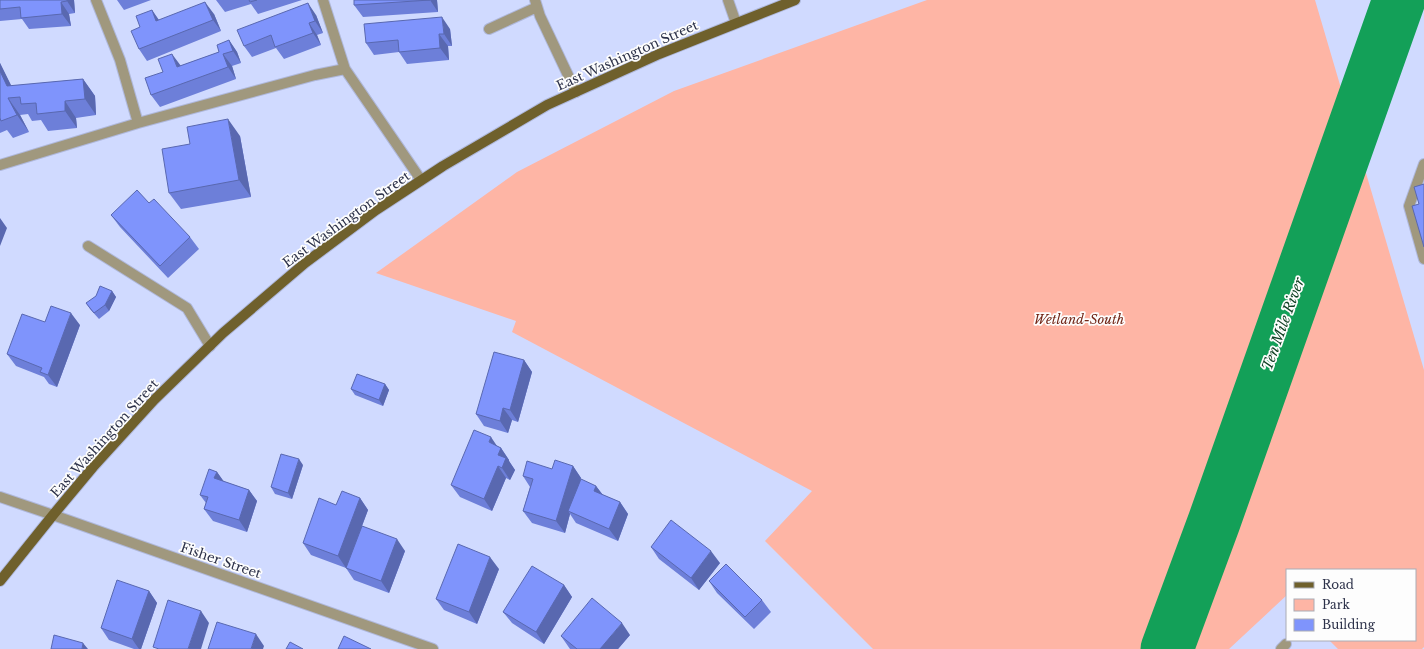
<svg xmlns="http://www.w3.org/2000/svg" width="1424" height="649" font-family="'Libre Baskerville',serif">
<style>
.green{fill:#feb5a5}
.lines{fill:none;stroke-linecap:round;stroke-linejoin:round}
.river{stroke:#13a058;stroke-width:53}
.service-casing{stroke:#afb8db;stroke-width:12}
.minor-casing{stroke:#afb8db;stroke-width:12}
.primary-casing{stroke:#afb8db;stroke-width:12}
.service{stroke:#a0987e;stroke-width:10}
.minor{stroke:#a0987e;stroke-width:10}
.primary{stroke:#6f602c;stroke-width:10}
.wall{fill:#6d7fd9}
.shaded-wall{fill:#5968b0}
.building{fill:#7f94fc;stroke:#5968b0}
.labels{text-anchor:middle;stroke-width:3.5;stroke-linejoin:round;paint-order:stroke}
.street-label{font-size:13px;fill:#2d324a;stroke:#fdfdfd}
.park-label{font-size:13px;font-style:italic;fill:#722617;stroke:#fdfdfd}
.water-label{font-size:14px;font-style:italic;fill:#104124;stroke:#fdfdfd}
</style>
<rect width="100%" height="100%" fill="#d0daff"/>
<path class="green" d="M927 0H1315L1424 370V647L1422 649H1338L1329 640H1415V570H1287V595L1229 649H873L765 541 812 491 512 332 516 321 376 273 517 172 674 91Z"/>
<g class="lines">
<path class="river" d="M1167 649 1214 522 1399 0"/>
<g class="service-casing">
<path id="service" d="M323 0 345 69
M535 0 540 16 576 92
M728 0 736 23
M489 29 537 7
M138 123 315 75 345 69 421 180
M1424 164 1409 206 1424 259
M0 165 138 123 120 60 96 0
M88 246 187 308 210 346
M1281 649 1286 644"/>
</g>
<g class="minor-casing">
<path id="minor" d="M0 497 53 515 433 649"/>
</g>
<g class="primary-casing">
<path id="primary" d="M0 581 53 515 93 467 154 400 223 333 305 263 376 210 443 166 547 105 659 54 795 0"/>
</g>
<use href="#service" class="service"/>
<use href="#minor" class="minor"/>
<use href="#primary" class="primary"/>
</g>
<path class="wall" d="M0 0H74L75 13 69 14 71 26 29 29 22 19 0 21Z
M117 0H151L124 10Z
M216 0H302L258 14 251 4 225 12Z
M354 0H437L438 12 363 17 354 5Z
M152 10 159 20 214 14 221 31 147 61 139 49 140 27Z
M316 15 323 33 317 35 321 45 284 59 276 48 252 57 244 46Z
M450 29 452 46H448L449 60 407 64 399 52 374 55 366 43Z
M229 40 237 52 241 63 232 66 236 79 160 107 151 95 180 66 219 52Z
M0 63 11 86 83 79 95 96 96 115 76 118 77 128 48 131 41 120 32 121 28 114 20 115 29 132 13 138 7 130 0 133Z
M240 136 251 197 181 209 169 193Z
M111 215 190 237 199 249 168 278 120 227Z
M112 291 116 297 109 311 99 319 90 309 86 303Z
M45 322 80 325 57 387 49 384 44 377 16 366 7 354Z
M524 360 532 372 518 422 512 420 508 433 484 426 476 414Z
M385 384 389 390 383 406 355 395 351 389Z
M497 446 501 448 509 460V461L515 470 510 480 506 478 492 511 460 497 451 485Z
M303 465 292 499 275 494 271 487Z
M573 466 581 478 580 483 596 486 603 495 620 502 628 514 618 541 576 523 570 514 565 533 532 523 523 511 530 487 523 476 552 469Z
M217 472 223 481 249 490 257 501 247 532 213 521 204 509 206 503 200 495Z
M360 498 368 510 362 526 405 551 389 593 354 580 346 568 311 555 303 543 336 505Z
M651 547 720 563 699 590 659 559Z
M499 569 477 624 444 610 436 599Z
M709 581 762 600 771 612 754 629 717 593Z
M564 585 572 597 544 644 512 623 503 612Z
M149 591 157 603 141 649H134L109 640 101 628Z
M630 635 618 649H570L561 636Z"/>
<path class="shaded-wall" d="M67 0H74L75 13 67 1Z
M430 0H437L438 12Z
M61 2 69 14 71 26 62 14Z
M205 2 214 14 221 31 213 20Z
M308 3 316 15 323 33 315 21Z
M152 10 160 22 156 21Z
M442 17 450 29 452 46 444 34Z
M309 23 317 35 321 45 313 33Z
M439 34 448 46 449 60 440 48Z
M229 40 237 52 241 63 233 51Z
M172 54 181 66 177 67Z
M223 54 232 66 236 79 228 67Z
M0 63 17 97 7 86 0 71Z
M83 79 95 96 96 115 85 99Z
M8 98 20 115 29 132 17 115Z
M65 101 76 118 77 128 65 111Z
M228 119 240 136 251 197 239 180Z
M0 218 7 228 0 246Z
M112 291 116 297 109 311 105 305Z
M71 313 80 325 57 387 48 375Z
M524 360 532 372 518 422 510 410Z
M385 384 389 390 383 406 379 400Z
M503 408 512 420 508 433 500 421Z
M491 437 499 449 489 442Z
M501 448 509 460V461L515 470 510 480 502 468 498 455Z
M299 459 303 465 292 499 288 493Z
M498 466 506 478 492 511 484 499Z
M573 466 581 478 571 512 568 511 570 514 565 533 556 521Z
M217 472 225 483 214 478Z
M596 486 605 498 594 491Z
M249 490 257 501 247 532 239 520Z
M360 498 368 510 346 568 338 556Z
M620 502 628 514 618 541 609 529Z
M397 539 405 551 389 593 381 581Z
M711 551 720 563 699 590 691 578Z
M490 557 499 569 477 624 469 612Z
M564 585 572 597 544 644 536 632Z
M149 591 157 603 141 649H139L132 639Z
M201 611 209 623 201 649H188Z
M622 623 630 635 618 649H600Z
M256 634 264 646 263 649H251Z
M83 643 88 649H82Z"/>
<path class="building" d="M0 0H67V1L61 2 62 14 21 18 20 7 0 9Z
M249 0H257L250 2Z
M354 0H430L354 5Z
M205 2 213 20 139 49 131 31 140 27 136 16 152 10 156 21Z
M308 3 315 21 309 23 313 33 275 47 271 35 244 46 237 30Z
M442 17 444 34H439L440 48 399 52 398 40 366 43 364 24Z
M229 40 233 51 223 54 228 67 151 95 145 78 163 72 158 59 172 54 177 67 219 52 217 45Z
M0 71 7 86 83 79 85 99 65 101V111L37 114 36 103 21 104 20 97 8 98 17 115 1 121 0 118Z
M228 119 239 180 169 193 162 149 190 144 187 127Z
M1424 184V247L1412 206 1419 204 1414 187Z
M137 190 149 203 154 199 190 237 160 266 111 215Z
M100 286 112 291 105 305 94 313 86 303 96 296Z
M51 306 71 313 48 375 40 372 42 368 7 354 22 314 45 322Z
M494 352 524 360 510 410 503 408 500 421 476 414Z
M357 374 385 384 379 400 351 389Z
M474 430 491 437 489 442 501 448 498 455 506 458 502 468 498 466 484 499 451 485Z
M281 454 299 459 288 493 271 487Z
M555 460 573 466 556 521 523 511 533 479 523 476 527 461 552 469Z
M209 469 217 472 214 478 249 490 239 520 204 509 208 497 200 495Z
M581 479 596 486 594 491 620 502 609 529 568 511Z
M342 491 360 498 338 556 303 543 319 498 336 505Z
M671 520 711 551 691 578 651 547Z
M362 526 397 539 381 581 346 568Z
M458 544 490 557 469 612 436 599Z
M726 564 762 600 745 617 709 581Z
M532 566 564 585 536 632 503 612Z
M117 580 149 591 132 639 101 628Z
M592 598 622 623 600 649H577L561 636Z
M168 600 201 611 188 649H159L153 647Z
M217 622 256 634 251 649H208Z
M54 635 83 643 82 649H51Z
M344 636 371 649H338Z
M290 642 303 649H286Z"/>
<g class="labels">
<g class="street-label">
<text transform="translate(627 55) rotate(-24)" y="5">East Washington Street</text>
<text transform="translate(346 219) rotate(-36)" y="5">East Washington Street</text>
<text transform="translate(104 438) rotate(-48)" y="5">East Washington Street</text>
<text transform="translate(221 560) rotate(19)" y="5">Fisher Street</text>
</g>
<g class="park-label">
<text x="1079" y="324">Wetland-South</text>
</g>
<g class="water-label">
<text transform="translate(1283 324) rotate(-70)" y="5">Ten Mile River</text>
</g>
</g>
<rect x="1286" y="569" width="130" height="72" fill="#fdfdfd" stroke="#aaacb5"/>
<rect x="1294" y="582" width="20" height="6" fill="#6f602c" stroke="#aaacb5"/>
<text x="1322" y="589" font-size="12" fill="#2d324a">Road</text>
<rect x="1294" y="599" width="20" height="12" fill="#feb5a5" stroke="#aaacb5"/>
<text x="1322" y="609" font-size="12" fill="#2d324a">Park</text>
<rect x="1294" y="619" width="20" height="12" fill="#7f94fc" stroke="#aaacb5"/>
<text x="1322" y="629" font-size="12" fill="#2d324a">Building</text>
</svg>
